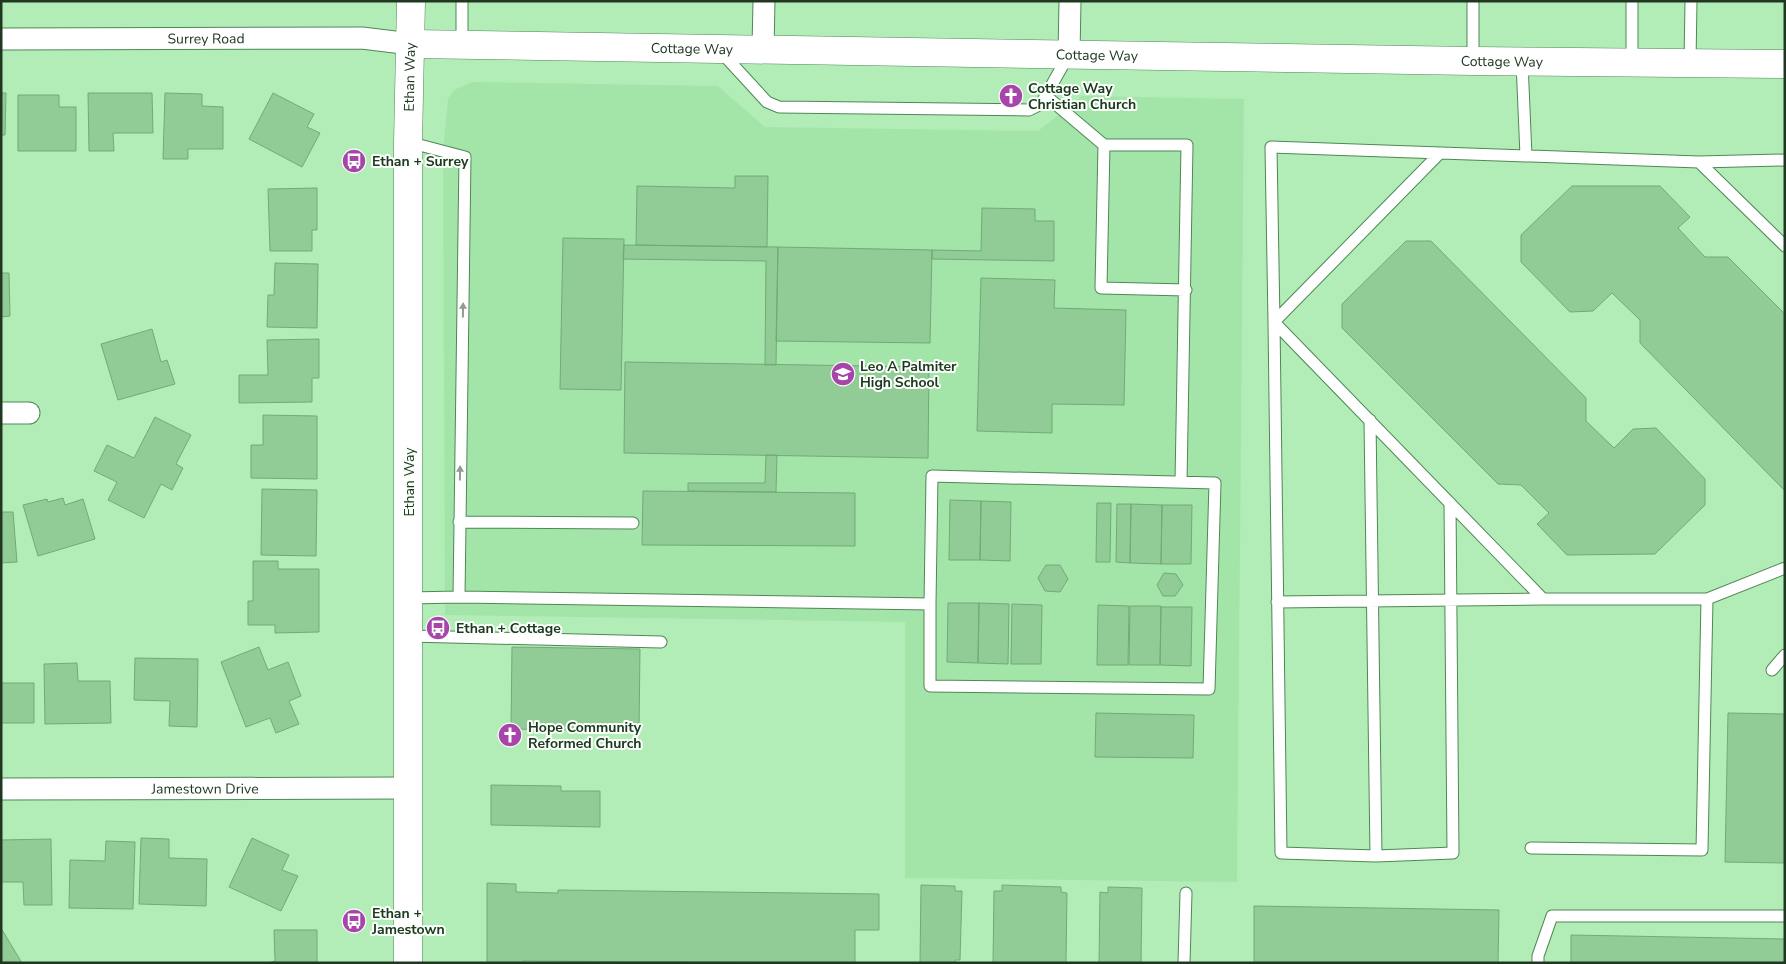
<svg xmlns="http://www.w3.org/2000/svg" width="1786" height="964" font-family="'Nunito Sans',sans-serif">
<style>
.built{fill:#a3e5a9}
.building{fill:#91cb96;stroke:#71aa77}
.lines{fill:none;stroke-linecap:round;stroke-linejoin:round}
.service-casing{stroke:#4f8756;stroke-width:13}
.minor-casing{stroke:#4f8756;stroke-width:23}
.tertiary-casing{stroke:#4f8756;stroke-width:29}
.service{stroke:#fff;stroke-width:11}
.minor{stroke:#fff;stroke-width:21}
.tertiary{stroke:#fff;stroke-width:28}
.oneway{fill:#909c90}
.labels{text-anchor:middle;stroke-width:4;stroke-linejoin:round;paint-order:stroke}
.street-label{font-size:14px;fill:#203822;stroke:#f9fff9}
.poi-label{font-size:14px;font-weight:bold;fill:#203822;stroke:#f9fff9;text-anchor:start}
</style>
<rect width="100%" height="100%" fill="#b2edb7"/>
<path class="built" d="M472 82 718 86 765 127 1038 131 1082 96 1244 99 1237 882 905 878V622L445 615 443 151 448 99 454 90Z"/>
<path class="building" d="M1 93H6L5 135H1Z
M88 93H152L153 133H113L114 151H89Z
M165 93 202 94V106L223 107V149H188V159H163Z
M273 93 314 114 307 127 320 133 302 167 249 139Z
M18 95H59V107H76V151H18Z
M735 176H768L767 247 636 245 637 186 735 188Z
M1572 186H1660L1690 217 1678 228 1705 257H1728L1785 314V491L1640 343V320L1612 293 1593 311 1570 312 1521 262V235Z
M317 188V230H312V251H270L268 189Z
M982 208 1035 209V221H1054V261L932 259V250L981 251Z
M563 238 624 239 621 390 560 389Z
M1406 241H1431L1586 398V421L1614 448 1633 429 1656 428 1705 479V505L1655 554 1567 555 1537 524 1549 513 1521 485 1498 484 1342 328V304Z
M624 245 778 247 776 365H765L766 261 623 259Z
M778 247 932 250 930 343 776 341Z
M275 263 318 264 317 328 267 327 268 295H274Z
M1 273H9L10 316 1 317Z
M981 278 1055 280 1054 308 1126 310 1124 405 1052 404V433L977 431Z
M152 329 161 362 167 360 175 384 118 400 101 344Z
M319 339V378H312V402L239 403V375H268L267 340Z
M625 362 929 367 928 458 624 453Z
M263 415 317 416V479L251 478V445H263Z
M155 417 191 435 176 464 183 468 172 490 161 484 144 518 108 500 117 482 94 471 107 445 134 458Z
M766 455H777L776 492 688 491V483H765Z
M262 489 317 490 316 556 261 555Z
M643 491 855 493V546L642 545Z
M63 498 65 505 83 499 95 539 38 556 23 505 47 499 48 502Z
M950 500 981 501 980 560H949Z
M981 501 1011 502 1010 561 980 560Z
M1097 503H1111L1110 562H1096Z
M1117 504H1131L1130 563 1116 562Z
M1131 504 1162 505 1161 564 1130 563Z
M1162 505H1192L1191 564H1161Z
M1 512H13L17 562 1 563Z
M253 561H278V569H319V632L275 633V625H248V601H253Z
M1046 565H1060L1068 579 1060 592 1045 591 1038 578Z
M1164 573 1176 574 1183 585 1175 596H1163L1157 585Z
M948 603H979L978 663 947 662Z
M979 603 1009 604 1008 664 978 663Z
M1012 604 1042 605 1041 664H1011Z
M1098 605 1129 606 1128 665H1097Z
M1130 606H1161L1160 665H1129Z
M1161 607H1192L1191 666 1160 665Z
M259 647 268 670 288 662 301 696 289 701 299 724 276 733 270 718 246 727 221 662Z
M512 647 640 649 639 731 511 729Z
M135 658 198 659 197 727 169 726 170 701 134 700Z
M77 663 78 681H110L111 723 45 724 44 664Z
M1 683H34V723H1Z
M1096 713 1194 715 1193 758 1095 757Z
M1728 713 1785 714V863L1725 862Z
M491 785 561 786V791H600V827L491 825Z
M141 838 169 839V858L207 859 206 906 139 904Z
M252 838 289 855 282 870 298 876 281 911 229 887Z
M51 839 52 905H24L23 882H1V840Z
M106 841 135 842 133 909 69 908 70 860 105 861Z
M487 883 516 884V892L558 893V890L879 894V930H855V963L522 961V963H487Z
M921 885 955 886V891H962L960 960H955V963H920Z
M1002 885 1061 887V892L1067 893 1066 963H993L994 891H1002Z
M1108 887 1142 888 1141 963H1099L1100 892 1108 893Z
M1254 906 1499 910 1498 963H1254Z
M1 928 22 963H1Z
M274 930H317V963H268L275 961Z
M1571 935 1785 939V963H1571Z"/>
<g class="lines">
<g class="service-casing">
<path id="service" d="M1473 1V61
M1632 1V63
M462 43V1
M722 53 767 102 779 107 1029 110 1041 104 1068 56
M1522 62 1526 156
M1690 63 1691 1
M1046 96 1104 145
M408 142 465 157 459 597 930 604V686L1209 689 1215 483 932 476 930 604
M1785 160 1699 162 1785 246
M1274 322 1271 147 1699 162
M1274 322 1440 153
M1370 420 1376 856 1281 853 1274 322 1543 599H1707L1785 568
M1181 482 1187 145H1104L1101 288 1186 290
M459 522 633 523
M409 598 459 597
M1277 602 1543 599
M409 636 661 642
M1772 670 1785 655
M1531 848 1702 850 1707 599
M1376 856 1453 853 1450 503
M1184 963 1186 893
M1538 963V956L1552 916H1785"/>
</g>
<g class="minor-casing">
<g id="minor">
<path id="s1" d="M1 39 362 38 411 44"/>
<path d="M763 49 764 1"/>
<path d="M1069 54 1070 1"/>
<path d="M1 413H29"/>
<path id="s2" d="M1 789 409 788"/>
</g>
</g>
<g class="tertiary-casing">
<g id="tertiary">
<path id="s3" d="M411 44 1473 61 1785 64"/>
<path id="s4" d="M408 963V142L411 1"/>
</g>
</g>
<use href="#service" class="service"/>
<use href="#minor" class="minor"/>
<use href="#tertiary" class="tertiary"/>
</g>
<defs><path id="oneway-solid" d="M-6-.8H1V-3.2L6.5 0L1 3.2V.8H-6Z" transform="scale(1.25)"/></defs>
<g class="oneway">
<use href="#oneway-solid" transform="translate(463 310) rotate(-89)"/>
<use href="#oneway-solid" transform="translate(460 473) rotate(-89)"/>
</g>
<defs>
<g id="church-disc" transform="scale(1.25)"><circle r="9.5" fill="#a845aa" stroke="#f9fff9"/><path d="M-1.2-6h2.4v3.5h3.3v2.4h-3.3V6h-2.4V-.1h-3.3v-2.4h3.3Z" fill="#fff"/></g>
<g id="bus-disc" transform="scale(1.25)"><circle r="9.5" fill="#a845aa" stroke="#f9fff9"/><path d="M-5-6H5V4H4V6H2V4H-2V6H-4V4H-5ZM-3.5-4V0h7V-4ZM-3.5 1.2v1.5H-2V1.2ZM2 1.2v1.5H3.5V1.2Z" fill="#fff"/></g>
<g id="school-disc" transform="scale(1.25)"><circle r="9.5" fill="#a845aa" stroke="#f9fff9"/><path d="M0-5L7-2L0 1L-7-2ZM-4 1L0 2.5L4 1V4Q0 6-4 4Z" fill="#fff"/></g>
</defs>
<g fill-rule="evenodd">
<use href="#church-disc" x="1011" y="96"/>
<use href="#bus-disc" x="354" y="161"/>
<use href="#school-disc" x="843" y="374"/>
<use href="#bus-disc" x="438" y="628"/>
<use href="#church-disc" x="510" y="735"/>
<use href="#bus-disc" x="354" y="921"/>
</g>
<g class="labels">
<g class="street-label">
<text dy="5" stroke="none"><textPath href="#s1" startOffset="205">Surrey Road</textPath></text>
<text dy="5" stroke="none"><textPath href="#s3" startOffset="281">Cottage Way</textPath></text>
<text dy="5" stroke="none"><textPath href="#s3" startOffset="686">Cottage Way</textPath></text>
<text dy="5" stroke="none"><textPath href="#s3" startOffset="1091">Cottage Way</textPath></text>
<text dy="5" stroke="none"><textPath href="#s4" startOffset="886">Ethan Way</textPath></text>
<text transform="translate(409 482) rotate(-90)" y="5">Ethan Way</text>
<text dy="5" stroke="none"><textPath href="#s2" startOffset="204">Jamestown Drive</textPath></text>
</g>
<g class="poi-label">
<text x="1028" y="93">Cottage Way<tspan x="1028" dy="16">Christian Church</tspan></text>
<text x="372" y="166">Ethan + Surrey</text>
<text x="860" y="371">Leo A Palmiter<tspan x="860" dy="16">High School</tspan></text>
<text x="456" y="633">Ethan + Cottage</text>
<text x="528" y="732">Hope Community<tspan x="528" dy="16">Reformed Church</tspan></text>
<text x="372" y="918">Ethan +<tspan x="372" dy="16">Jamestown</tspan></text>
</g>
</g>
<rect width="1786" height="964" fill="none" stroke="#203822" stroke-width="5"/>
</svg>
